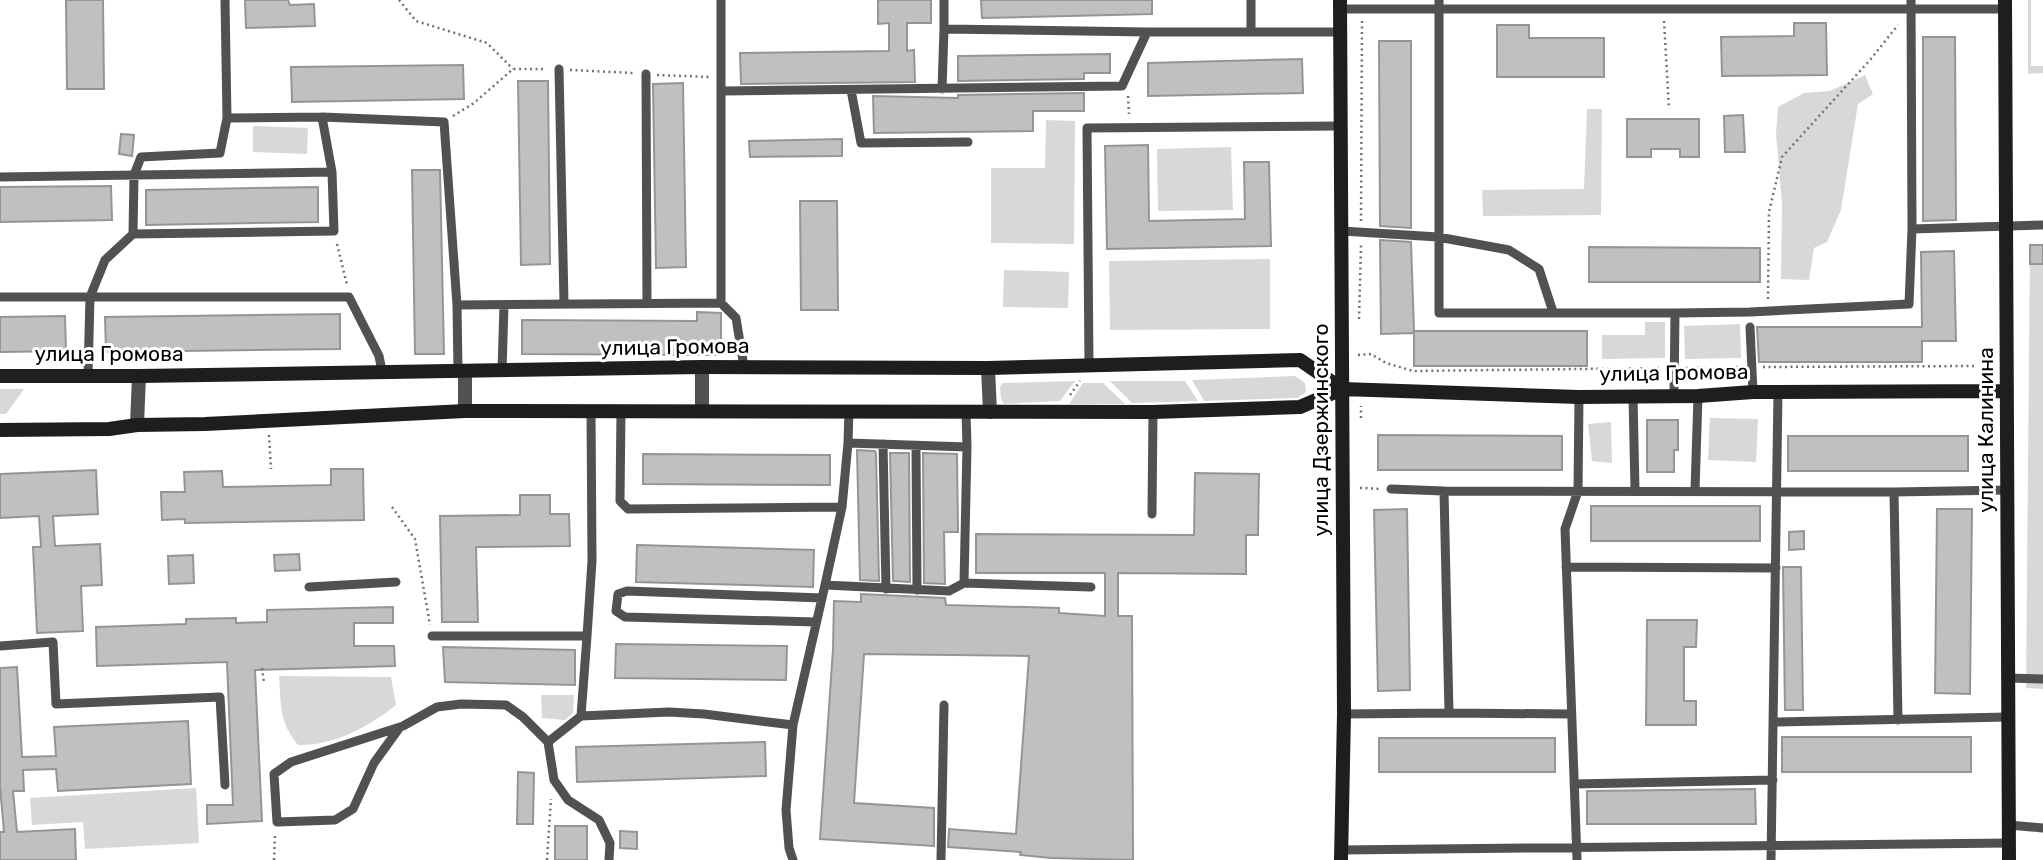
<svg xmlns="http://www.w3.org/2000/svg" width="2043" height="860" font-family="Rubik,sans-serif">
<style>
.green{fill:#d8d8d8}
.building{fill:#c0c0c0;stroke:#959595;stroke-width:2}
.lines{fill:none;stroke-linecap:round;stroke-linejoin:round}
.path{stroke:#737373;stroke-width:2.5;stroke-dasharray:2 3.5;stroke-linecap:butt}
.lane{stroke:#515151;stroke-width:9}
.street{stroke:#515151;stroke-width:14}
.secondary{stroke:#1e1e1e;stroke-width:14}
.labels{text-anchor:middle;stroke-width:6;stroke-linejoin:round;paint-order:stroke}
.street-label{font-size:21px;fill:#000;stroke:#fff}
</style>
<rect width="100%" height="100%" fill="#fff"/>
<path class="green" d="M2028 0H2031V66H2043V73L2028 74Z
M1865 75 1873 94 1858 104 1841 210 1827 242 1814 248 1809 280 1781 279 1782 203 1776 134 1778 107 1804 93 1830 91Z
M1587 109H1602L1601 215 1483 216 1482 190 1584 189Z
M1046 120 1075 121 1074 244 991 243V168H1045Z
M253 126 308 128 307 154 253 152Z
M1231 147 1233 210 1158 211 1157 149Z
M2030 245H2043V689L2026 688Z
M1270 259V329L1110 330 1109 261Z
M1004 270 1069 272 1068 308 1003 307Z
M1645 322H1665V358L1602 359V335H1645Z
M1740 324 1741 358 1685 359 1684 326Z
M1295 376 1305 383 1306 392 1297 398 1204 401 1192 380Z
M1075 381 1060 401 1004 404 1001 399 1000 387 1003 383Z
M1110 381H1185L1198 401 1132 403Z
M1083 383H1103L1125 404H1069Z
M0 389H24L6 414H0Z
M1710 418 1758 419 1756 462 1708 460Z
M1611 422 1612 463 1592 461 1588 424Z
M279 676 391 677 396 705C369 727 333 746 298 745 279 722 281 704 279 676Z
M541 695H574L573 713 565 720 542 718Z
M196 788 199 843 85 849 83 822 32 825 30 798Z"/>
<path class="building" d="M66 0H103L104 89H67Z
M245 0H288L290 5 314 4 315 26 246 28Z
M878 0H931V23H907V51L914 50 915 82 741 84 740 53 889 51V23L878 24Z
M981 0H1152V14L982 18Z
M1794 23H1826L1827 75 1722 76 1721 37 1794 36Z
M1497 25H1529V38H1604V77H1497Z
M1923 37H1955L1956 220 1923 221Z
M1379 41H1411V228L1380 226Z
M1110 54V73H1084V79L958 81V56Z
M1302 59 1303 93 1148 96V63Z
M463 65 464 99 292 102 291 67Z
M518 81H548L550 264 521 265Z
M683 83 686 267 656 268 653 84Z
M1084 93V111H1033V131L874 133 873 96 958 98V95Z
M1743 115 1745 152H1725L1724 116Z
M1627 119H1699V157H1680V149H1651V157H1627Z
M121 134 134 135 132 156 119 154Z
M842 139V156L750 157 749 141Z
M1148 145 1149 221 1245 219 1244 162H1269L1271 246 1107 249 1105 146Z
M412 170H440L444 354H415Z
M111 186 112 220 0 222V187Z
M318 187V222L146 225V190Z
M800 201H837L838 310H801Z
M1380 240 1411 242 1414 331H1587V366H1414V333L1381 334Z
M2030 245H2043V264H2030Z
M1589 247 1760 248V282H1589Z
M1954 251 1956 341H1922V362H1759L1757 327H1922L1921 252Z
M697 312 721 313V355L522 354V320L697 321Z
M340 314V349L106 352 105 317Z
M65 316 66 351 0 352V317Z
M1647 420H1678V450H1674V472H1647Z
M1378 435 1562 436V470H1378Z
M1788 436H1968V471H1788Z
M857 450 875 451 876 454 879 581 860 580Z
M890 453H909L910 582 893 581Z
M923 453 957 454 958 532H944L945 584 924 583Z
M643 454 830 455V485L643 484Z
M331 469H363L364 520 185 523V519L162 520 161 492H185L184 472 222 471 223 487 331 485Z
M96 470 98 514 53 516 55 546 100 544 102 585 81 586 83 631 37 633 33 547H41L39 516 0 518V474Z
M1195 473 1259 474 1258 535H1246V574L1118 573V616H1132L1133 860 1051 858 1020 855 1021 852 948 847 949 829 1016 834 1029 656 864 654 854 803 934 808V846L820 839 833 649 834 601 861 602V594L945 598 946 605 1059 608V613L1105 616V573H976V534L1194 535Z
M520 495H550V514H569L570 546 476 547 478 622H442L440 516 520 515Z
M1591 506H1760V541H1591Z
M1407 509 1410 690 1378 691 1374 510Z
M1937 509H1972L1970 694 1935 693Z
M1804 531V549L1789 550V532Z
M637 545 814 550 813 587 636 582Z
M299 554 300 570 275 571 274 555Z
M193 555 194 583 169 584 168 556Z
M1783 567H1801L1803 710H1785Z
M393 607V623H354V646H394L395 666 255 670 262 821 207 824V805H233L227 662 97 666 96 627 186 624V619L236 618V623L267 622V610Z
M1647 620H1697L1696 647H1684V701H1696V725H1646Z
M616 644 787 646 786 680 615 678Z
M443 647 575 650V685L445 682Z
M17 667 22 757 56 756 54 727 188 721 191 784 58 791 56 769 23 770 24 791H13L17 832 75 829 76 860H0V832H4L0 786V668Z
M1782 737H1971V772H1782Z
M1379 738H1555V772H1379Z
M765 742 766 776 577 782 576 747Z
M518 772 534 773 533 824H517Z
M1755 789 1756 824H1587V791Z
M555 826H587V860H555Z
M620 831 637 832V849L620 848Z"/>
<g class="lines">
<path class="path" d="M399 0 416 21 487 43 513 69
M1664 21 1669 109
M570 70 633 73
M657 75 710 77
M1128 96 1129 114
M453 116 474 103 513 69H546
M1361 221 1362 21
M337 244 347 285
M1768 299 1769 212 1782 157 1870 60 1898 25
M1359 319 1361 245
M1358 355 1371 354 1386 363 1413 371 1662 368
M1763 367 1975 366
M1686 368 1739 367
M1070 395 1080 381
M1361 418V406
M269 435 271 469
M1360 488 1381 489
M392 507 415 539 430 625
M262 668 264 683
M274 860 275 835
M547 860 551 799"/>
<path class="lane" d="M1251 0V31
M1439 0V313H1675
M1339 9H2005
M944 29V0
M559 69 564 303
M646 74 647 303
M942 89 944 29 1147 32
M851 90 861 143 968 142
M723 91 1122 86 1147 32H1340
M227 118 322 117
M0 177 332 172
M1912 229 2043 225
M1342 231 1438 237 1509 250 1539 269 1553 312
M133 234 334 231 332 172 322 117 444 122 457 305 721 303 736 318 744 367
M0 297H349L379 356 382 371
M721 303V0
M457 305 458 371
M1750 327 1753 392
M1089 364 1087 128 1342 126
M502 371 504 305
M88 375 90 297 105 260 133 234 134 175 141 157 220 153 227 118 225 0
M1633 396 1635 490
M1674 396 1675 313 1750 312 1909 304 1912 229 1911 0
M621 410 620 501 628 509 842 507
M849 410 848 443 967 447
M966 412 967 447 964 583 1091 587
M883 444 886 589
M916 446 917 590
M1391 489 1444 491
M1695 490 1698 396
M1894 492 1898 720
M1152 514 1153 412
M1566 567 1776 568
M825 585 842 507 848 443
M309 587 396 582
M816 622 625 617 616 611 618 594 627 591 822 598
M432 636H587L592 561 591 411
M0 646 53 642 56 704 220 697 225 785
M2008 678 2043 679
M1344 714 1449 713
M1570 714 1449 713 1444 491 1894 492 2008 490
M581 716 587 636
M1775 722 2007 717
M400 727 374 763 353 809 335 820 277 822 274 774 291 762 400 727 403 726 437 707 461 704 506 705 523 717 548 742 554 780 568 800 599 820 610 843 609 860
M548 742 581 716 669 712 704 714 793 725
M1574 784 1773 780
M2009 825 2043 828
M1341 850 2009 843
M793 860 789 848 786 810 793 725 825 585 949 591 964 583
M941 860 944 705
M1577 860 1565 529 1578 491 1579 397
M1771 860 1778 392"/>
<path class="street" d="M988 368 990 412
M465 371V411
M702 409V367
M137 425 139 376"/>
<path class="secondary" d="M1340 0 1344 714 1341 860
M2005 0 2009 860
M0 376H139L702 367 988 368 1300 360 1342 389
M0 430 109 429 137 425 205 424 465 411 1153 412 1300 407 1342 389 1579 397 1698 396 1753 392 2007 391"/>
</g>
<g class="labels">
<g class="street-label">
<text transform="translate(675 347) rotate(-1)" y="7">улица Громова</text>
<text x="109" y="361">улица Громова</text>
<text transform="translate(1674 373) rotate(-1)" y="7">улица Громова</text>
<text transform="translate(1321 430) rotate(-90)" y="7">улица Дзержинского</text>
<text transform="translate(1986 430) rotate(-90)" y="7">улица Калинина</text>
</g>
</g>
</svg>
